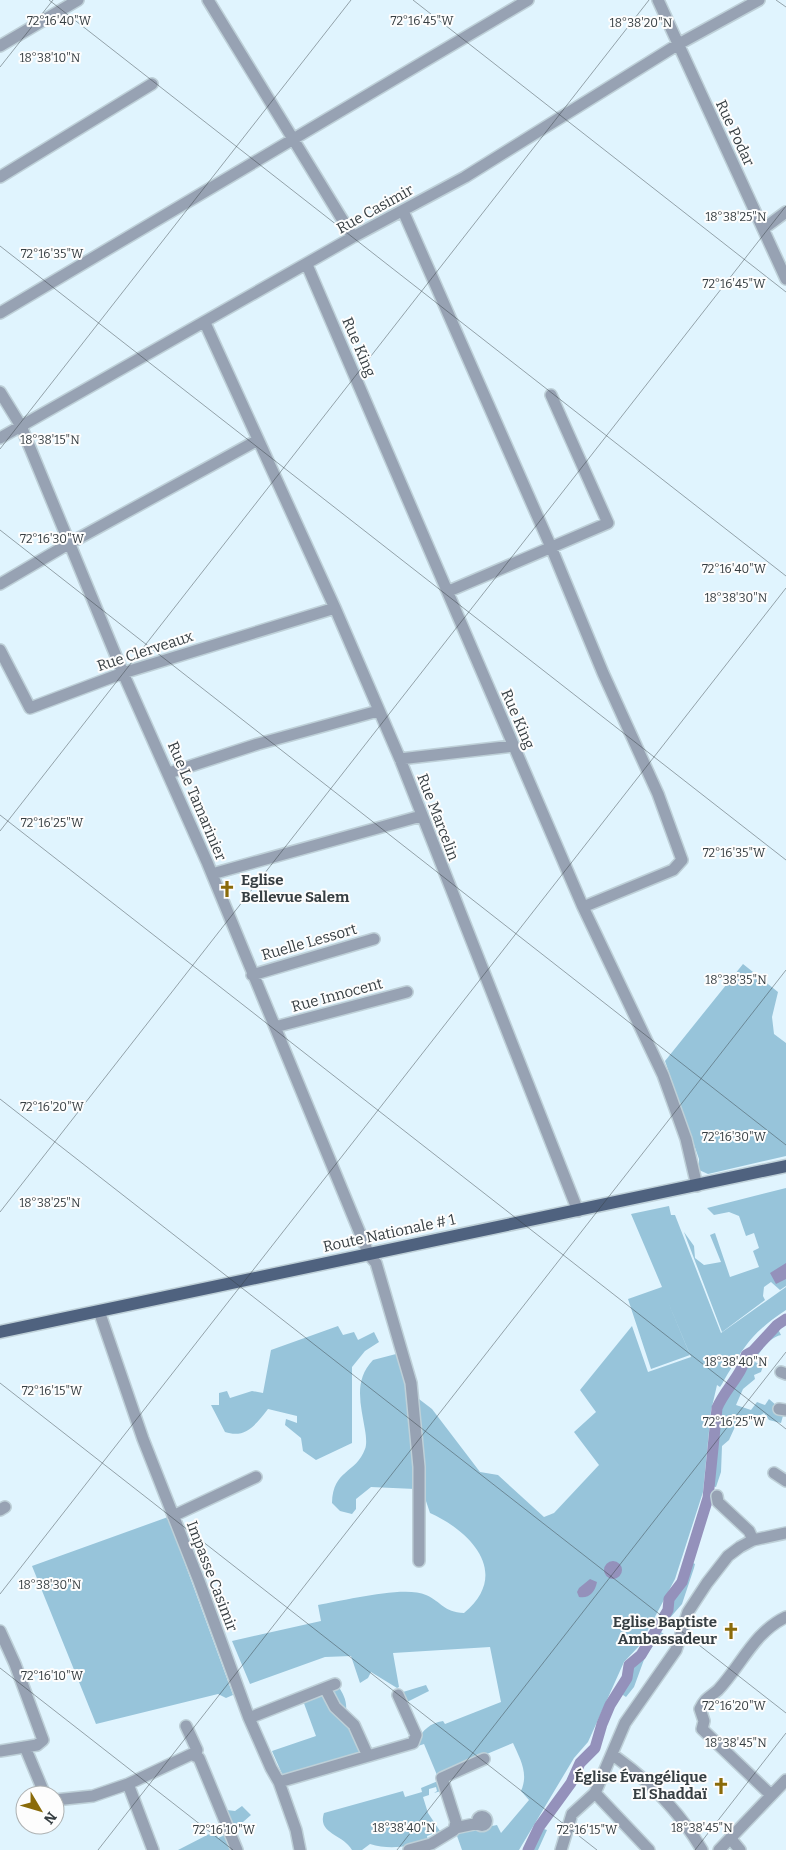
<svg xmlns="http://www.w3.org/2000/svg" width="786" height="1850" font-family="Bitter,serif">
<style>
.green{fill:#97c4da}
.water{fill:#9491bb}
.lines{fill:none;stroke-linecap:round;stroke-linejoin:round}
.canal{stroke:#9491bb;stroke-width:11}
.minor-casing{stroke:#bed0d8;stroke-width:14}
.major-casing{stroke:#bed0d8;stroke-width:15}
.minor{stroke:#97a2b3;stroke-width:11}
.major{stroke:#4f627f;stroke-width:12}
.ticks{fill:none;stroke:#363e42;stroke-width:1;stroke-opacity:0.45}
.labels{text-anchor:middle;stroke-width:4;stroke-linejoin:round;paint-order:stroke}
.street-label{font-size:15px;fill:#363e42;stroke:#fdfdfd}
.poi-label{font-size:15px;font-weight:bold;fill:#363e42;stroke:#fdfdfd;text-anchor:end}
.ticks-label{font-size:12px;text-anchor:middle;fill:#363e42;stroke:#fdfdfd;stroke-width:4;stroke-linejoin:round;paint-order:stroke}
</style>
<rect width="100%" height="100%" fill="#e0f4fe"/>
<path class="green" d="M743 964 778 992 772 1017 774 1034 786 1043V1156L708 1174 699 1170V1159L665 1061Z
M786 1188V1286L780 1290 771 1282 764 1287 763 1296 765 1300 722 1332 684 1232 694 1246 695 1258 704 1265 721 1262 710 1235 715 1233 730 1277 759 1267 753 1251 759 1248 754 1233 746 1236 739 1216 729 1212 714 1215 707 1208Z
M669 1206 671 1215H675L721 1333 786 1287V1310C751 1333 743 1348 722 1384L720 1387 717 1385 711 1411 703 1492 675 1579 640 1645 624 1662 588 1742 574 1758 519 1850H462L456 1833 497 1825 501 1833 529 1800 521 1791C529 1773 520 1759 513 1743L437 1775 424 1744 418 1746 417 1741C423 1730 430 1723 443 1721L445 1724 501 1702 490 1647 393 1653 399 1687 397 1688 371 1672 368 1678 360 1683 351 1656 325 1657 250 1684 232 1641 321 1621 318 1605C343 1601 404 1585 426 1595 442 1602 443 1612 464 1613 511 1574 472 1532 430 1513L425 1498 415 1396 432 1409 480 1472 498 1475 544 1517 554 1513 599 1465 574 1432 596 1412 580 1390 632 1326 648 1372 691 1357 666 1297 690 1355 651 1369 628 1299 662 1287 631 1214Z
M783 1321V1326L778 1329 781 1335C769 1338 759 1351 755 1362L763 1366 761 1372 754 1375 755 1379 743 1389 736 1405 751 1410 757 1402 765 1405 769 1399 784 1412 781 1423 769 1420 764 1413 752 1420 739 1418 729 1440 722 1446 721 1472 716 1487 712 1486V1446L716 1416 739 1375C745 1370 744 1366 746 1358 748 1349 775 1323 783 1321Z
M338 1326 343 1335 354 1332 358 1340 374 1332 379 1342 365 1351 352 1367V1443L316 1460 303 1451 301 1438 285 1425 286 1419 297 1423V1416L268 1409C256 1424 246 1439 225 1432L211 1405H219V1393L227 1391 230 1398 252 1391 263 1393 271 1350Z
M396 1354 407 1385 415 1489 371 1487 356 1499V1509L352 1514 340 1511 332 1503C333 1469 356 1474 365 1449 367 1444 366 1436 365 1430 361 1405 353 1381 373 1360Z
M168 1517 233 1695 226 1698 218 1694 96 1724 32 1566Z
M691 1562 695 1564 694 1568 682 1604 669 1619 661 1632 675 1642 674 1645H668L658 1639 645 1657 634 1687 626 1697 620 1693V1687C640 1658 656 1627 671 1594 675 1584 683 1577 685 1566Z
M426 1685 429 1691 405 1703 403 1692Z
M338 1686C345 1696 349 1706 344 1718L361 1752 283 1776 272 1751 316 1736 302 1698Z
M438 1781 441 1791 434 1793 437 1791 436 1787 429 1789V1795L423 1797 428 1813 440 1831 427 1836 428 1841C408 1847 389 1850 370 1844L362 1850H352C343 1834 317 1834 324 1813L403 1791 405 1797 422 1792 421 1788Z
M242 1806 251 1815 235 1829 227 1810 235 1811Z
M541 1828 547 1830 538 1850H525Z
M215 1831 218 1838 225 1835 232 1850H178Z"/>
<path class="water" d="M786 1263V1279L776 1284 770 1273Z
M604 1570a9 9 0 1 1 18 0a9 9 0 1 1-18 0Z
M590 1579 597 1582C595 1592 589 1599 579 1597L577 1592 579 1588Z"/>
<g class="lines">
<path class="canal" d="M528 1850 539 1827 571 1783 580 1763 595 1748 602 1724 610 1705 627 1678 629 1665 641 1655 668 1610 669 1599 682 1582 708 1498 717 1408C725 1389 743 1374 746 1355L753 1351 777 1325 786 1319"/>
<g class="minor-casing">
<path id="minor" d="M208 0 353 237
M658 0 786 279
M0 46 78 0
M0 177 152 84
M403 211 551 547 603 673 658 794 682 860 673 870 583 907
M763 229 786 212
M307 265 583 907 663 1075 686 1139 697 1186
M0 313 528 0
M205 323 335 608 400 759 578 1211
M0 392 21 426 123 673 207 862 369 1255 376 1263 411 1383 419 1467V1561
M0 438 353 237 465 177 677 45 759 0
M0 584 70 543 258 440
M449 591 608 523 551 395
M0 650 30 708 123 673 335 608
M400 759 513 746
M169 773 258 744 378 711
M212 874 421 816
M252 975 374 939
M275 1027 407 992
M99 1311 143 1439 199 1581 249 1718 271 1768 279 1782 296 1830 300 1850
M781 1372 786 1374
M779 1409 786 1410
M774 1473 786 1481
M717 1496 718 1502 749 1531 753 1540
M0 1510 5 1507
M173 1516 256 1477
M0 1631 15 1664 43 1740 37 1745 0 1751
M325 1688 335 1707 354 1725 368 1756
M249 1718 335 1684
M186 1726 197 1750 195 1756
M25 1747 45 1795
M613 1755C648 1780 680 1812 702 1850
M279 1782 413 1743 416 1735 398 1695
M595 1793 649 1850
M771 1795 702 1729 704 1721 700 1709C706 1697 709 1698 718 1690 741 1666 754 1632 786 1617
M55 1800 93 1796 128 1784
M477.5 1821a4.5 4.5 0 1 1 9 0a4.5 4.5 0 1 1-9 0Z
M455 1828 479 1823
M731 1839 740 1850
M153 1850 128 1784 192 1754 199 1758 237 1850
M409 1850 431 1844 454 1830 456 1822 442 1778 484 1759
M561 1850 572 1814 595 1793 625 1723 676 1650 688 1612 707 1583 728 1556 740 1547 753 1540 786 1533
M719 1850 786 1780"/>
</g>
<g class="major-casing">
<path id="major" d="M0 1332 786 1166"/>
</g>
<use href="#minor" class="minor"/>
<use href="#major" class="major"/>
</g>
<path class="ticks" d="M49 0 786 576M413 0 786 292M776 0 786 7M0 67 53 0M0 246 786 860M0 449 351 0M0 530 786 1145M0 815 786 1429M0 831 649 0M0 1099 786 1713M0 1212 786 206M0 1383 597 1850M0 1594 786 588M0 1668 233 1850M98 1850 786 970M397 1850 786 1352M695 1850 786 1733"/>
<defs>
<g id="church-bare" transform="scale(1.35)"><path d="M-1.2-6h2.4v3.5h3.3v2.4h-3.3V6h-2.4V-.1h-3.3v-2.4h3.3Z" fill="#8a6b0a" stroke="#fdfdfd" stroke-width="2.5" paint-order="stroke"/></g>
</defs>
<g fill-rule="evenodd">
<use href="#church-bare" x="227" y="889"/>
<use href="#church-bare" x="731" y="1631"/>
<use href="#church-bare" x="721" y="1786"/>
</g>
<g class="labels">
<g class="street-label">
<text transform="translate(735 133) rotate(65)" y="5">Rue Podar</text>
<text transform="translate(375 209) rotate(-29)" y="5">Rue Casimir</text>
<text transform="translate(359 347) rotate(67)" y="5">Rue King</text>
<text transform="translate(145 651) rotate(-18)" y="5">Rue Clerveaux</text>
<text transform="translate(518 719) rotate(67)" y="5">Rue King</text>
<text transform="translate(197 801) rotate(67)" y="5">Rue Le Tamarinier</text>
<text transform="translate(438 817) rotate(69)" y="5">Rue Marcelin</text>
<text transform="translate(309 942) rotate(-16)" y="5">Ruelle Lessort</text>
<text transform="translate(337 995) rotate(-15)" y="5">Rue Innocent</text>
<text transform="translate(389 1233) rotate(-12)" y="5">Route Nationale # 1</text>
<text transform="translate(212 1576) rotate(69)" y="5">Impasse Casimir</text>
</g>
<g class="poi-label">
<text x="241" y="885" text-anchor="start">Eglise<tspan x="241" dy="17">Bellevue Salem</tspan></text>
<text x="717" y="1627">Eglise Baptiste<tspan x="717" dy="17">Ambassadeur</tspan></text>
<text x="707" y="1782">Église Évangélique<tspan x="707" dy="17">El Shaddaï</tspan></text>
</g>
</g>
<g class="ticks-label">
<text x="59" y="25">72°16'40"W</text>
<text x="422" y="25">72°16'45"W</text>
<text x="641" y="27">18°38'20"N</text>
<text x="50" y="62">18°38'10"N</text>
<text x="736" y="221">18°38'25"N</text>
<text x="52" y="258">72°16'35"W</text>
<text x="734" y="288">72°16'45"W</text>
<text x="50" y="444">18°38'15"N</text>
<text x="52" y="543">72°16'30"W</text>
<text x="734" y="573">72°16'40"W</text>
<text x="736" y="602">18°38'30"N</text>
<text x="52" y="827">72°16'25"W</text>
<text x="734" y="857">72°16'35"W</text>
<text x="736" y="984">18°38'35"N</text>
<text x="52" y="1111">72°16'20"W</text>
<text x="734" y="1141">72°16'30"W</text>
<text x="50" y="1207">18°38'25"N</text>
<text x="736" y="1366">18°38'40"N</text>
<text x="52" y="1395">72°16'15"W</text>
<text x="734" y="1426">72°16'25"W</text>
<text x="50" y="1589">18°38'30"N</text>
<text x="52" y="1680">72°16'10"W</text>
<text x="734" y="1710">72°16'20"W</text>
<text x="736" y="1747">18°38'45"N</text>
<text x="404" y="1832">18°38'40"N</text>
<text x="702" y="1832">18°38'45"N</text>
<text x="224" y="1834">72°16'10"W</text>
<text x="587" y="1834">72°16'15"W</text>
</g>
<g transform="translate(40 1810) rotate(128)"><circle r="24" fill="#fdfdfd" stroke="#adb1b2"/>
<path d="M0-4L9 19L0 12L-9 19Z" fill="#8a6b0a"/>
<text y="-8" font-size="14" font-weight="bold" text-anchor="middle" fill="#363e42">N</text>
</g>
</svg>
